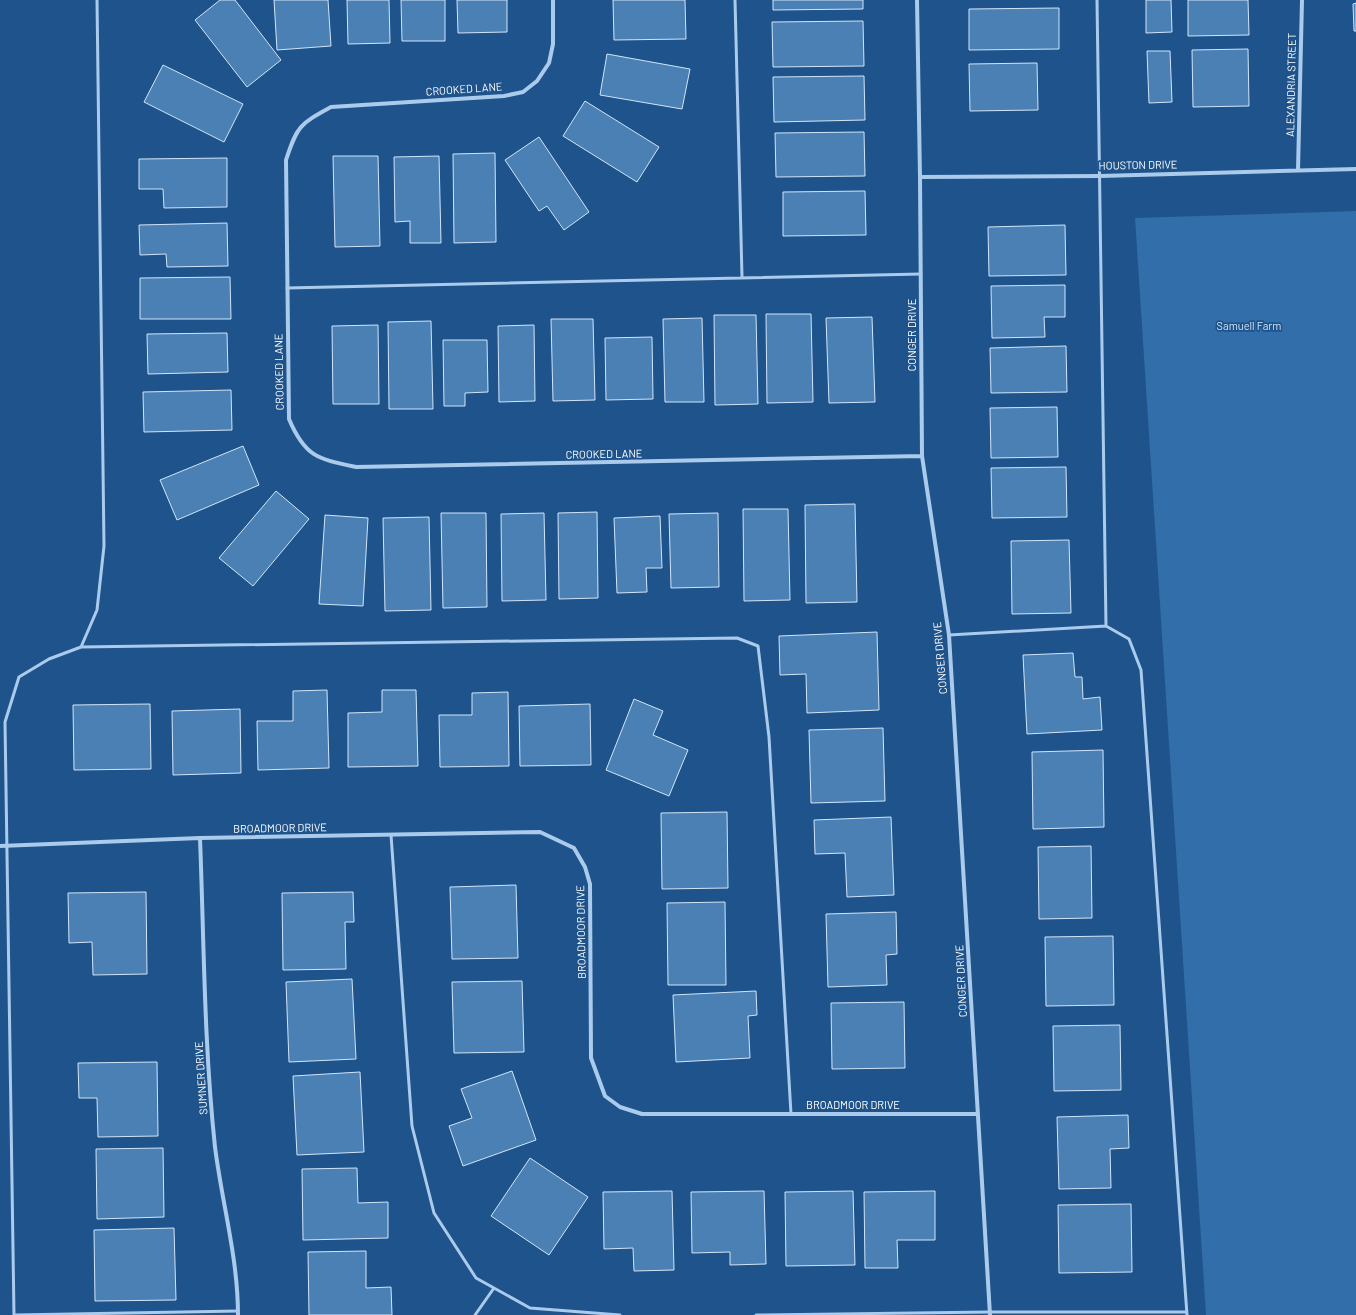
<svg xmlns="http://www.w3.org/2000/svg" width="1356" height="1315" font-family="Barlow,sans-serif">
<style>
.green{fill:#326ea9}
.building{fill:#4b80b5;stroke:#d1e5f9}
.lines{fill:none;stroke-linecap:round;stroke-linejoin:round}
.lane{stroke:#abcbec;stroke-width:3}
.street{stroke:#abcbec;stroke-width:4}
.labels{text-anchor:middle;stroke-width:3.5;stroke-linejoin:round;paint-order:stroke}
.street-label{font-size:11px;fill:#fff;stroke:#1f538b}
.park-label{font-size:11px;fill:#d1e5f9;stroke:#1f538b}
</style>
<rect width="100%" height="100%" fill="#1f538b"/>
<path class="green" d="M1356 211V1315H1206L1135 218Z"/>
<path class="building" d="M220 0H235L281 60 247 87 195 20Z
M274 0H328L331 46 277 50Z
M347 0H389L390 43 348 44Z
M401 0H445V41H402Z
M457 0H507V32L458 33Z
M613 0H685L686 39 614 40Z
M773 0H863V9L773 10Z
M1146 0H1171L1172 32 1146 33Z
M1188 0H1248L1249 35 1188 36Z
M1356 3V31H1354L1353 4Z
M1059 8V49L969 50V9Z
M863 21 864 66 773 67 772 22Z
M1248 49 1249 106 1193 107 1192 50Z
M1147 51H1170L1172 102 1149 103Z
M607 54 690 69 682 109 600 95Z
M1037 63 1038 110 970 111 969 64Z
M163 65 243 104 224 142 144 102Z
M864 76 865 120 774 122 773 77Z
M585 101 659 147 637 182 563 136Z
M864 132 865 176 776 177 775 133Z
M539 137 589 212 564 230 547 206 539 211 505 160Z
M495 153 496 242 454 243 453 154Z
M333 156H378L380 246 335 247Z
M439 156 441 243H410V221L395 222 394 157Z
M227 158V207L164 208 163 189H139V159Z
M865 191 866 235 783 236V192Z
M227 223 228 266 167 267 166 254 140 255 139 225Z
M1065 225 1066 275 989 276 988 227Z
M230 277 231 319H140V278Z
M1065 285V317H1044L1045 337 992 338 991 286Z
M766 314H811L813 402 767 403Z
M714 315H756L758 404 715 405Z
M872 317 875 402 829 403 826 318Z
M702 318 704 402H665L663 319Z
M551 319H593L595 400 553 401Z
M431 321 433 409H389L388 322Z
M378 325 379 404H333L332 326Z
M534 325 535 401 499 402 498 326Z
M227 333 228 372 148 374 147 334Z
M652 337 653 399 606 400 605 338Z
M443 340H487L488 392 465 393V406H444Z
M1066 346 1067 392 991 393 990 348Z
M231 390 232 430 144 432 143 392Z
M1057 407 1058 457 991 458 990 408Z
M243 446 259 485 177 520 160 480Z
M1066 467 1067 517 992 518 991 468Z
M276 491 309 519 253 586 219 558Z
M855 504 857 602 806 603 805 505Z
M743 509H788L790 600 744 601Z
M597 512 598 598 559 599 558 513Z
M441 513H486L487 607 443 608Z
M544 513 546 600 502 601 501 514Z
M718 513 719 587 671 588 669 514Z
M325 515 368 518 363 606 319 604Z
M660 516 662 568H646L647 592 617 593 614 518Z
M429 517 431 610 385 611 383 518Z
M1069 540 1071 613 1012 614 1011 541Z
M877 632 879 710 807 713 806 674 780 675 779 636Z
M1073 653 1075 677H1082L1083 699 1100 697 1102 730 1027 734 1023 655Z
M327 690 329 768 258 770 257 721H293V691Z
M382 690H416L418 766 348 767V713L382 712Z
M508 692 509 766 440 767 439 715H472V693Z
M634 699 663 711 653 735 688 750 669 796 606 770Z
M150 704 151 769 74 770 73 705Z
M590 704 591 765 520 766 519 706Z
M240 709 241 773 173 775 172 711Z
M883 728 885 801 811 803 809 730Z
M1103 750 1104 827 1033 829 1032 752Z
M727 812 728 888 662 889 661 813Z
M891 817 894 895 847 897 845 853 815 854 814 820Z
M1091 846 1092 918 1039 919 1038 847Z
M516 885 518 958 452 959 450 887Z
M146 892 147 974 93 975 92 942 69 943 68 893Z
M353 892 354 922H345L346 969 283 970 282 893Z
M725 902 726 985H668L667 903Z
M896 912 897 954 886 955 887 985 828 987 826 914Z
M1113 936 1114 1005 1046 1006 1045 937Z
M352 979 356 1059 289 1062 286 982Z
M522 981 524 1052 454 1053 452 982Z
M756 991 757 1015 748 1016 750 1058 676 1062 673 995Z
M904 1002 905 1068 832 1069 831 1003Z
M1120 1025 1121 1090 1054 1091 1053 1026Z
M157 1062 158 1136 98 1137 97 1098H79L78 1063Z
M512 1071 536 1140 463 1166 449 1126 472 1118 461 1089Z
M360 1072 364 1152 297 1155 293 1076Z
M1128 1115 1129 1148 1110 1149 1111 1188 1059 1189 1057 1117Z
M163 1148 164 1217 97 1219 96 1149Z
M530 1158 588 1197 549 1255 491 1216Z
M357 1168 358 1203 388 1202V1238L303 1240 302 1169Z
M672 1191 674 1270 634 1271 633 1248 604 1249 603 1192Z
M764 1191 766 1264 730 1265V1252L692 1253 691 1192Z
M853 1191 855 1265 786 1266 785 1192Z
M935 1191V1240H897L898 1268H865L864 1192Z
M1131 1204 1132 1272 1059 1273 1058 1205Z
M174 1228 176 1300 95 1301 94 1230Z
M366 1251V1288L391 1287 392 1315H309L308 1252Z"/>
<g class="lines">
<path class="lane" d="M735 0 742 277
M1097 0 1106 626 1129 639 1141 670 1187 1315
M287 288 921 274
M949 635 1106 626
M81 647 737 638 758 646 769 737 791 1114
M391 835 412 1126 434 1213 476 1278 530 1308 620 1315
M14 1315 5 722 19 677 49 659 81 647 97 610 104 546 97 0
M15 1315 238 1311
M475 1315 494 1288
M756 1315 990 1312H1187"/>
<path class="street" d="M553 0V44L549 63 537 81 523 92 504 96 331 107C300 124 297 126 286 160L289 419C305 457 318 459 356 467L922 456
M917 0 920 177 922 456 949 635 990 1315
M1298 170 1302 0
M920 177 1100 176 1356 169
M200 838C204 941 204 1045 215 1147 222 1203 238 1258 238 1315
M0 846 200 838 540 832 574 848 585 867 590 884 591 1058 605 1096 620 1107 642 1114H978"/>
</g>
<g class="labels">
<g class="street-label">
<text transform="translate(1291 85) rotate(-89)" y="4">ALEXANDRIA STREET</text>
<text transform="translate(464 89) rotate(-4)" y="4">CROOKED LANE</text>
<text transform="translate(1138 165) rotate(-1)" y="4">HOUSTON DRIVE</text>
<text transform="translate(912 335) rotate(-90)" y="4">CONGER DRIVE</text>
<text transform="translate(279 372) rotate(-91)" y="4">CROOKED LANE</text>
<text transform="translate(604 454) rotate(-1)" y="4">CROOKED LANE</text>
<text transform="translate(940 658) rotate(-95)" y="4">CONGER DRIVE</text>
<text transform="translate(280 828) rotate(-1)" y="4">BROADMOOR DRIVE</text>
<text transform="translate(581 932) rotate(-91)" y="4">BROADMOOR DRIVE</text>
<text transform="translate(961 981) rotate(-93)" y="4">CONGER DRIVE</text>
<text transform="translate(201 1078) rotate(-94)" y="4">SUMNER DRIVE</text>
<text x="853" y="1109">BROADMOOR DRIVE</text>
</g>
<g class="park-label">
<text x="1249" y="330">Samuell Farm</text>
</g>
</g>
</svg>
